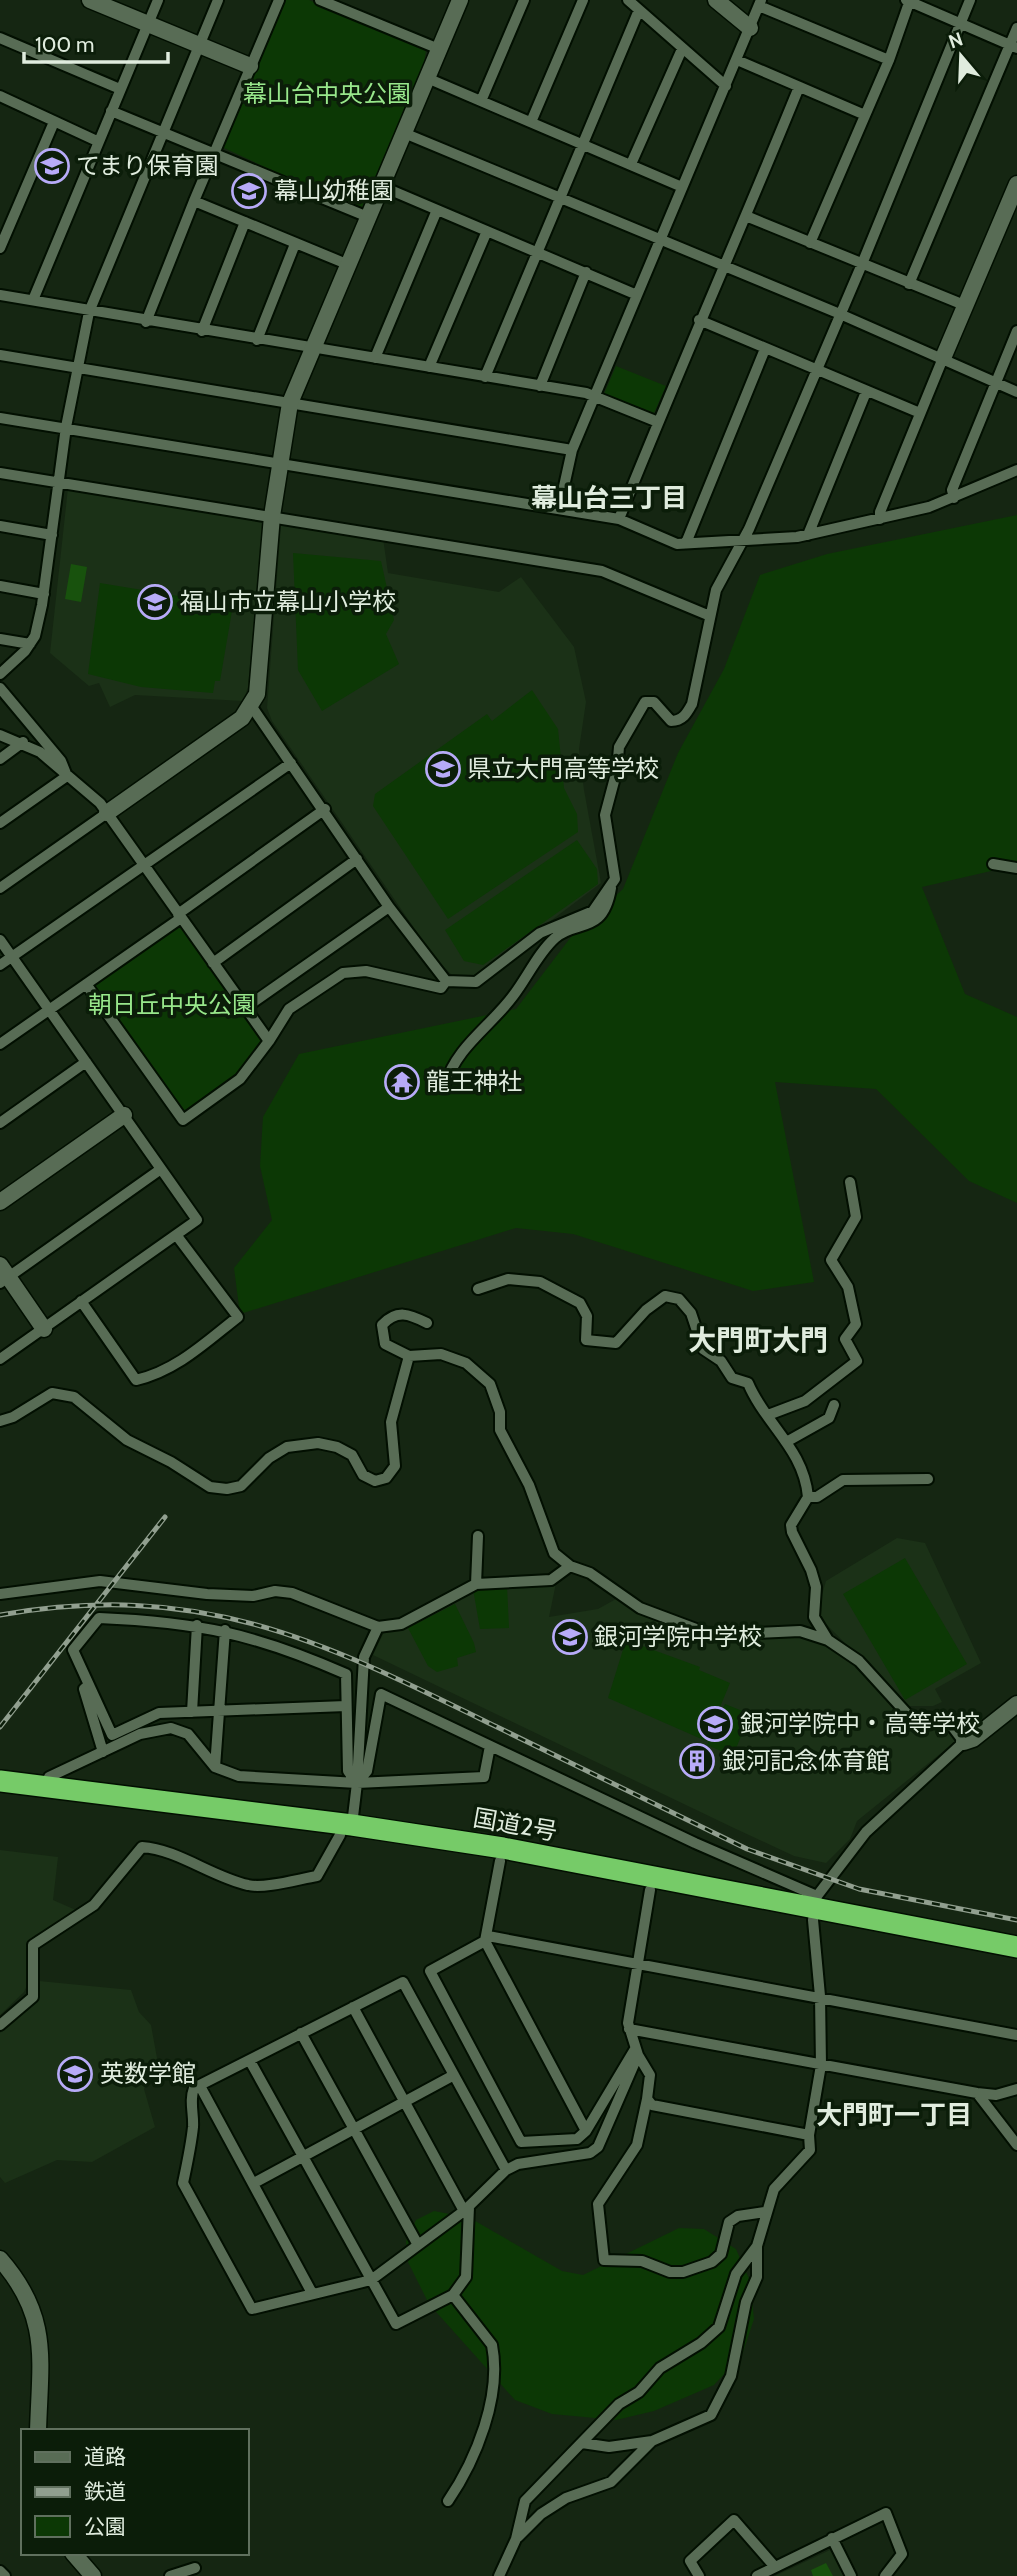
<svg xmlns="http://www.w3.org/2000/svg" width="1017" height="2576" font-family="Cabin,'Noto Sans JP',sans-serif">
<style>
.built{fill:#1b3117}
.green{fill:#0c3805}
.water{fill:#18520d}
.lines{fill:none;stroke-linecap:round;stroke-linejoin:round}
.street-casing{stroke:#020f01;stroke-width:14}
.secondary-casing{stroke:#020f01;stroke-width:19}
.highway-casing{stroke:#020f01;stroke-width:24}
.street{stroke:#586c55;stroke-width:10}
.secondary{stroke:#586c55;stroke-width:16}
.highway{stroke:#76cb68;stroke-width:21}
.rail-casing{stroke:#919f8f;stroke-width:5}
.rail{stroke:#0b1d09;stroke-width:2.5;stroke-dasharray:8;stroke-linecap:butt}
.labels{text-anchor:middle;stroke-width:7;stroke-linejoin:round;paint-order:stroke}
.park-label{font-size:24px;fill:#98e78b;stroke:#0b1d09}
.poi-label{font-size:24px;fill:#e0ecde;stroke:#0b1d09;text-anchor:start}
.street-label{font-size:24px;fill:#e0ecde;stroke:#0b1d09}
.neighbourhood-label{font-size:26px;font-weight:bold;fill:#e0ecde;stroke:#0b1d09}
.quarter-label{font-size:28px;font-weight:bold;fill:#e0ecde;stroke:#0b1d09}
</style>
<rect width="100%" height="100%" fill="#152612"/>
<path class="built" d="M68 488 260 517 263 524 248 687 243 701 135 695 110 707 99 683 89 686 50 653Z
M281 525 383 538 388 573 499 592 521 577 574 647 586 702 579 749 584 790 601 883 476 977H454L434 957 272 721 267 708Z
M897 1538 925 1543 981 1663 935 1689 942 1702 933 1706H908L820 1618 819 1605 826 1581Z
M556 1583 549 1617 598 1609 616 1599 646 1616 718 1641 773 1633 800 1636 820 1643 855 1664 904 1721 944 1728 956 1741 857 1821 850 1839 826 1863 794 1856 736 1829 373 1655 384 1632 411 1624 472 1588Z
M0 1850 58 1857 53 1900 78 1911 59 1925 35 1935 26 1948 28 1983 24 1992 0 2015Z
M39 1981 131 1990 139 2012 151 2025 157 2058 144 2089 155 2127 92 2162 57 2160 5 2183 0 2177V2033L40 1998Z
M830 2550 845 2576H775Z"/>
<path class="green" d="M283 0H309L426 50 423 69 362 207 308 187 222 147Z
M616 366 666 386 654 413 604 394Z
M1017 515V865L922 887 965 994 1017 1017V1203L969 1181 876 1089 775 1082 814 1282 753 1291 573 1234 516 1228 240 1314 234 1268 272 1220 260 1166 263 1117 299 1054 516 1009 571 937 623 889 678 753 724 669 760 575 827 554Z
M293 553 381 561 394 620 386 634 399 664 322 711 298 670Z
M100 583 233 605 220 681H215L213 693 141 687 88 674Z
M532 690 558 729 564 788 577 814 578 832 448 919 373 806 375 794 487 714 492 721Z
M577 840 597 869 598 884 483 965 464 961 445 930Z
M181 924 261 1041 235 1077 184 1113 92 985Z
M905 1558 967 1664 905 1700 843 1594Z
M507 1586 509 1628 480 1629 473 1589Z
M455 1604 474 1643 476 1652 457 1658 458 1666 437 1672 428 1666 408 1628Z
M626 1640 700 1667 699 1670 730 1683 706 1741 608 1698Z
M725 1704 750 1714 733 1756 707 1745Z
M434 2211 470 2218 562 2271 583 2275 679 2228 704 2229 736 2249 750 2281 754 2319 742 2355 714 2385 654 2411 616 2420 552 2414 515 2400 429 2304 408 2262 406 2241 416 2220Z"/>
<path class="water" d="M71 564 87 567 81 602 65 599Z
M826 2563 833 2576H813L811 2570Z"/>
<g class="lines">
<g class="street-casing">
<path id="street" d="M279 0 194 201 349 265
M320 0 439 49
M628 0 726 86
M906 0 1017 48
M759 6 889 60
M0 38 120 89
M737 60 865 115
M427 78 682 187
M0 96 97 141
M481 101 524 0
M111 111 368 217
M531 122 583 0
M404 133 840 314 1017 392
M631 164 682 49
M381 186 637 295
M746 216 964 305
M810 243 889 60 910 0
M0 248 54 122
M909 284 1017 28
M0 295 586 393 658 422
M33 300 158 0
M699 320 920 413
M146 322 194 201
M202 331 245 222
M257 340 295 244
M0 355 572 450
M375 358 437 210
M429 367 487 231
M485 377 639 10
M540 386 586 272
M0 418 619 519 677 544 797 537 929 507 1017 470
M0 473 602 571 710 616
M954 498 952 490 1017 331
M559 509 572 450 761 0
M619 519C677 374 740 232 799 87
M880 519V512L943 358
M0 526 52 535
M808 535 866 392
M686 543 765 349
M0 586 44 594
M0 639 30 644
M0 674 25 651 35 636 42 605 66 427 89 312 218 0
M0 688 61 761 67 776 0 823
M252 707 389 907 446 981 441 988 366 971 343 973 289 1009 269 1041
M0 735 40 752 100 803 269 1041 240 1079 183 1120 86 984
M0 759 23 742
M993 864 1017 868
M0 888 107 813
M178 914 325 809
M0 940 197 1220 0 1359
M213 963 357 859
M0 965 291 763
M446 981 476 982 540 933 593 911 615 879 605 815 617 770 619 747 645 702H654L671 721C683 721 687 713 692 704L716 590 749 529 862 264 970 0
M245 1008 389 907
M0 1044 181 918
M445 1085C457 1046 489 1028 513 996 527 978 538 953 555 938 576 919 603 936 611 888
M0 1123 86 1062
M0 1283 161 1169
M478 1289 508 1279 540 1282 580 1303 587 1316 586 1340 616 1343 646 1310 665 1296 679 1299 691 1313 703 1349 721 1361 732 1378 748 1383C765 1424 804 1449 808 1497L791 1525 792 1532 811 1570 816 1587 814 1617 828 1640
M81 1301 136 1380C176 1371 206 1342 238 1317L177 1236
M427 1323C409 1314 397 1309 382 1325L385 1344 409 1356 441 1354 466 1363 490 1384 500 1412V1430L529 1485 554 1553 570 1566
M768 1415 805 1401 857 1361 845 1339 856 1324 848 1287 831 1260 856 1217 850 1182
M0 1421 13 1417 52 1393 74 1397 127 1440 171 1462 210 1487 227 1489 241 1486 269 1458 287 1447 318 1443 337 1447 352 1455 363 1475 375 1481 386 1478 395 1466 391 1422 409 1356
M788 1441 829 1418 834 1405
M808 1497H817L843 1480 928 1479
M476 1584 478 1536
M0 1594 100 1581 207 1594 253 1596 275 1591 292 1593 378 1627 401 1624 476 1584 551 1580 570 1566 590 1573 640 1608 712 1635 800 1631 828 1640 859 1661 911 1718 952 1726 964 1742 866 1832 817 1896 813 1920 820 1996 821 2065 809 2135 810 2150 774 2189 757 2246 736 2274 719 2327 701 2343 660 2368 639 2392 619 2404 525 2501 516 2539 499 2576
M89 1685 84 1689 103 1752
M346 1706 159 1713 112 1735 73 1650 99 1618C198 1622 255 1634 346 1674L348 1771 357 1783 367 1771 381 1694 695 1843 817 1896
M192 1712 197 1625
M215 1767 225 1630
M45 1787 49 1777 140 1734 171 1728 188 1734 215 1767 239 1776 357 1783 484 1777 490 1746
M352 1825 357 1783 364 1657 378 1627
M500 1861 485 1941 430 1971 521 2142 577 2139 586 2131 635 2049
M488 1936 1017 2035
M485 1941 586 2131
M353 2007 464 2211
M0 2025 33 1997V1945L94 1905 142 1847C177 1849 212 1877 248 1885 264 1889 299 1879 317 1876L340 1835
M629 2029 977 2093 996 2095 1017 2089
M301 2033 418 2245
M638 2055 650 2075 647 2099 652 2105 809 2135
M250 2061 396 2324 453 2295
M200 2086 312 2293
M977 2093 1017 2145
M647 2099 637 2145 598 2204 604 2260 642 2261 670 2272H683L712 2262 721 2254 729 2222 738 2216 765 2212
M506 2170 403 1982 194 2088C189 2101 194 2114 193 2127 191 2146 187 2164 183 2183L252 2309 371 2280 464 2211 506 2170 518 2164 590 2153 598 2147 638 2055 628 2023 650 1890
M254 2183 454 2075
M582 2443 609 2447 652 2441
M448 2501C476 2460 502 2396 492 2345L453 2295 466 2277 469 2207
M518 2537 541 2514 566 2498 611 2482 652 2441 711 2415 731 2376 746 2302 757 2277V2246
M832 2538 851 2576
M0 2571 5 2576
M170 2576 195 2568
M699 2576 690 2561 734 2520 775 2567
M757 2576 886 2513 902 2554 885 2576"/>
</g>
<g class="secondary-casing">
<path id="secondary" d="M90 0 250 66
M716 0 750 28
M943 358 1017 184
M107 813 242 718 257 694 272 516 290 403 460 0
M0 1202 124 1115
M0 1265 44 1329
M964 1742 973 1739 1017 1704
M0 2259C51 2317 40 2360 38 2431
M73 2553 93 2576"/>
</g>
<g class="highway-casing">
<path id="highway" d="M0 1781 352 1825 503 1848 1017 1947"/>
</g>
<use href="#street" class="street"/>
<use href="#secondary" class="secondary"/>
<use href="#highway" class="highway"/>
<g class="rail-casing">
<path id="rail" d="M0 1615C201 1580 320 1640 495 1726 579 1767 663 1808 747 1849L859 1889 1017 1920
M0 1727 165 1517"/>
</g>
<use href="#rail" class="rail"/>
</g>
<defs>
<g id="school-ring" transform="scale(1.75)"><circle r="9.5" fill="#0b1d09" stroke="#b7abf8" stroke-width="1.5"/><path d="M0-5L7-2L0 1L-7-2ZM-4 1L0 2.5L4 1V4Q0 6-4 4Z" fill="#b7abf8"/></g>
<g id="temple-ring" transform="scale(1.75)"><circle r="9.5" fill="#0b1d09" stroke="#b7abf8" stroke-width="1.5"/><path d="M0-6L5-2H3V0L6.5 2.5H4V6H1.5V3h-3V6H-4V2.5H-6.5L-3 0V-2H-5Z" fill="#b7abf8"/></g>
<g id="building-ring" transform="scale(1.75)"><circle r="9.5" fill="#0b1d09" stroke="#b7abf8" stroke-width="1.5"/><path d="M-4-6H4V6H1V3H-1V6H-4ZM-2.5-4.3h1.7v1.8h-1.7ZM.8-4.3h1.7v1.8H.8ZM-2.5-1h1.7V.8h-1.7ZM.8-1h1.7V.8H.8Z" fill="#b7abf8"/></g>
</defs>
<g fill-rule="evenodd">
<use href="#school-ring" x="52" y="166"/>
<use href="#school-ring" x="249" y="191"/>
<use href="#school-ring" x="155" y="602"/>
<use href="#school-ring" x="443" y="769"/>
<use href="#temple-ring" x="402" y="1082"/>
<use href="#school-ring" x="570" y="1637"/>
<use href="#school-ring" x="715" y="1724"/>
<use href="#building-ring" x="697" y="1761"/>
<use href="#school-ring" x="75" y="2074"/>
</g>
<g class="labels">
<g class="park-label">
<text x="327" y="102">幕山台中央公園</text>
<text x="172" y="1013">朝日丘中央公園</text>
</g>
<g class="poi-label">
<text x="76" y="174">てまり保育園</text>
<text x="274" y="199">幕山幼稚園</text>
<text x="180" y="610">福山市立幕山小学校</text>
<text x="467" y="777">県立大門高等学校</text>
<text x="426" y="1090">龍王神社</text>
<text x="594" y="1645">銀河学院中学校</text>
<text x="740" y="1732">銀河学院中・高等学校</text>
<text x="722" y="1769">銀河記念体育館</text>
<text x="100" y="2082">英数学館</text>
</g>
<g class="street-label">
<text transform="translate(515 1825) rotate(10)" y="8">国道2号</text>
</g>
<g class="neighbourhood-label">
<text x="609" y="507">幕山台三丁目</text>
<text x="894" y="2124">大門町一丁目</text>
</g>
<g class="quarter-label">
<text x="758" y="1350">大門町大門</text>
</g>
</g>
<rect x="21" y="2429" width="228" height="126" fill="#0b1d09" stroke="#60705e" stroke-width="2"/>
<rect x="35" y="2452" width="35" height="10" fill="#586c55" stroke="#60705e" stroke-width="2"/>
<text x="84" y="2464" font-size="21" fill="#e0ecde">道路</text>
<rect x="35" y="2487" width="35" height="10" fill="#919f8f" stroke="#60705e" stroke-width="2"/>
<text x="84" y="2499" font-size="21" fill="#e0ecde">鉄道</text>
<rect x="35" y="2516" width="35" height="21" fill="#0c3805" stroke="#60705e" stroke-width="2"/>
<text x="84" y="2534" font-size="21" fill="#e0ecde">公園</text>
<g transform="translate(961 56) rotate(341)" stroke="#0b1d09" stroke-width="5" paint-order="stroke">
<path d="M0-5L12 26L0 18L-12 26Z" fill="#e0ecde"/>
<text y="-10" font-size="19" font-weight="bold" text-anchor="middle" fill="#e0ecde">N</text>
</g>
<path d="M24 52v10h144v-10" fill="none" stroke="#e0ecde" stroke-width="3.5"/>
<text x="35" y="52" font-size="21" fill="#e0ecde" stroke="#0b1d09" stroke-width="5" paint-order="stroke">100 m</text>
</svg>
